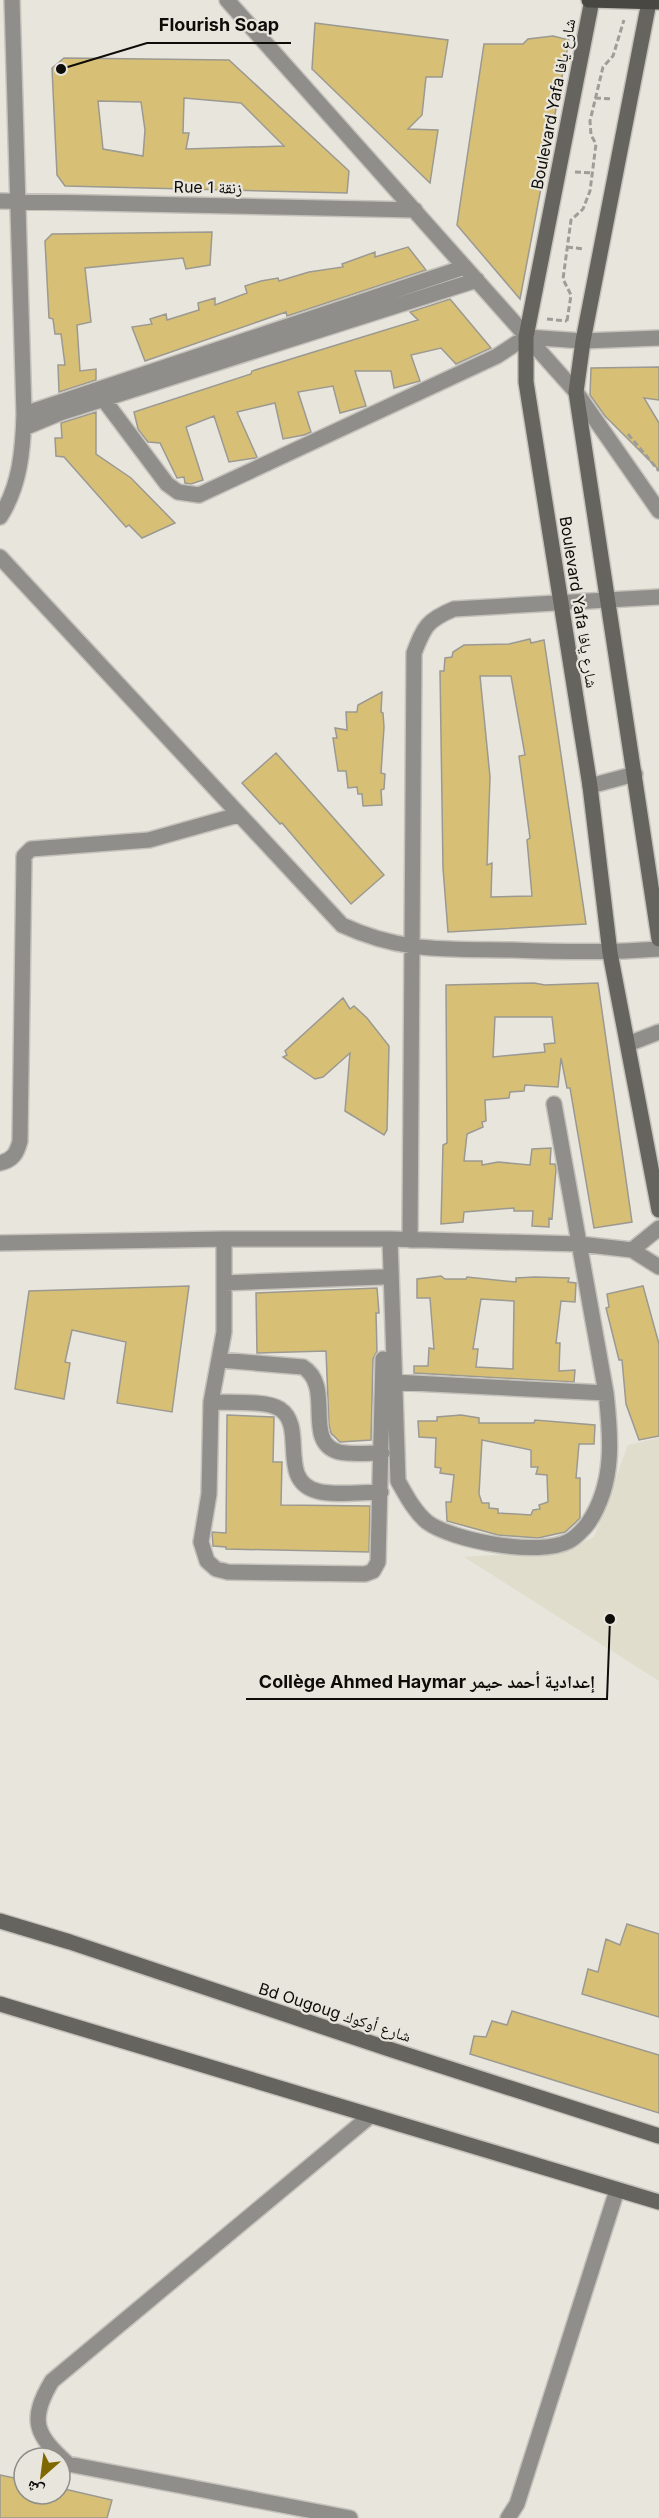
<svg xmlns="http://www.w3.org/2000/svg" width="659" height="2518" font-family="Inter,'Noto Naskh Arabic',sans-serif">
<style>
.built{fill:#e1ddcd}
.building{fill:#d7c076;stroke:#9b9991;stroke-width:1.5;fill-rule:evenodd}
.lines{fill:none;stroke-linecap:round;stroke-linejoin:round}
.street-casing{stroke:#c5c2bb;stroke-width:18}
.secondary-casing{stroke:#c5c2bb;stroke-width:18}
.primary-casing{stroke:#c5c2bb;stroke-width:18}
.path{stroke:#9f9d97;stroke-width:3;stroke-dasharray:6 3;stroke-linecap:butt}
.street{stroke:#8f8e8a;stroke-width:15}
.secondary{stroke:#66645f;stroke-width:15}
.primary{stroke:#494741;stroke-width:15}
.labels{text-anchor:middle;stroke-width:4.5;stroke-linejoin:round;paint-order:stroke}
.street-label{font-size:16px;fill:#0d0c09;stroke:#e8e5dd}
.leader{fill:none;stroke:#0d0c09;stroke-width:2}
.callout-dot{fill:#0d0c09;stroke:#e8e5dd;stroke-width:2}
.callout-label{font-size:18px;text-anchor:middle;font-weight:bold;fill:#0d0c09;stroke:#e8e5dd;stroke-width:4.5;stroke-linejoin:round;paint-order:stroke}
</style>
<rect width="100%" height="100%" fill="#e8e5dd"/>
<path class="built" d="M659 1438V1681L464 1557 566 1550 594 1537 628 1445Z"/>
<path class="building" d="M315 23 448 40 442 77H426L422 115 408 129 438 130 430 183 312 69Z
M553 36 569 40 520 299 457 225 484 44H523L528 39Z
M64 58 229 60 349 171 347 193 65 186 57 175 52 68ZM184 98 241 103 284 146 186 149 189 133H183ZM98 101 141 102 145 130 143 156 103 149Z
M212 232 210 265 186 269 183 258 85 268 91 322 77 325 80 371 96 369V380L59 392 58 365H65L61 334H55L53 319 49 318 45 241 52 234Z
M408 247 426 270 287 316 286 312 145 361 132 327 152 324 150 319 166 314 167 320 199 310 198 303 215 298V305L247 293 245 286 261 281 278 278 279 281 309 272 343 267 342 264 375 252V257Z
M450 299 491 348 456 364 441 348 411 355 420 381 394 388 391 371H355L366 406 340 413 333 386 298 392 311 432 304 435 283 439 275 403 237 412 257 457 255 458 229 462 214 416 186 427 203 480 191 484 185 483 184 477 177 478 160 443 148 442 138 429 134 412 251 374 252 371 418 320 410 312Z
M659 367V400L644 398 659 423V470L605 416 590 395 591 368Z
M96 412V454L131 478 175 523 142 538 129 525 126 527 64 457 56 456 55 438H62L61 423Z
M530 639 531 643 544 640 586 924 448 932 443 868 440 671H444L445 658 452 657 453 652 464 645 509 644ZM480 676H511L525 755 519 756 530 838 527 840 532 896 491 897 492 863 487 865 490 777Z
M382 692 381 712 383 713 384 727 381 773 385 774 384 789 381 790 382 805 363 806 362 794H358L357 787 348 788 346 771H338L333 738H337L335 728 347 730 346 712H357L358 705Z
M276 753 384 875 351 904 282 823 280 824 242 783Z
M534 983 545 985 598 983 632 1222 594 1228 570 1088H567L561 1058 558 1087 525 1085 524 1091 510 1092 509 1098 485 1100 486 1121 482 1122 483 1127 467 1134 464 1161H482V1165L498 1162 530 1165 532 1149 551 1148 550 1164H555L556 1169 552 1219 549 1218V1227L532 1226 533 1211H514V1208L464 1212 463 1222 441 1224 443 1145 447 1143 446 985ZM495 1017H552L555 1043 544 1044 545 1052 493 1057Z
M343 998 350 1009 354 1006 367 1018 389 1046 387 1130 384 1135 345 1111 350 1053 323 1077 315 1079 283 1057 287 1055 285 1051Z
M441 1276 445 1279H466L467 1277 516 1282V1278L535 1277 569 1278 568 1282 576 1283 575 1302 561 1301 556 1343H560L559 1371 575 1370 574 1382 414 1373V1366H428L429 1348 434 1349 430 1298H417V1279ZM481 1299 514 1301 513 1369 476 1367 478 1349H473Z
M189 1286 172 1412 117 1403 126 1342 72 1330 65 1362 70 1363 64 1399 15 1389 29 1291Z
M643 1286 659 1344V1436L639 1440 626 1404 622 1360H619L606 1308 609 1307 607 1294Z
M377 1288 379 1313H376L377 1351 373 1359 371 1440 340 1442 331 1433 329 1425 326 1351 257 1353 256 1293Z
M227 1415 274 1417 273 1462H282L281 1505 370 1506 369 1552 226 1549V1547L213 1546 212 1532 226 1533Z
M461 1415 479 1418V1423H534L535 1420 595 1425 594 1444H579L576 1478H580V1518L575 1523 565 1532 538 1538 498 1535 447 1521 446 1502H451L454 1475 440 1473 441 1468 435 1467 436 1438 419 1437 418 1421H437V1417ZM482 1440 531 1450V1467H538L536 1474 547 1475 548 1502 539 1505 540 1509 533 1510 531 1515 498 1513V1509L489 1508V1503H482L479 1494Z
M627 1924 659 1934V2017L582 1994 588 1969 598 1972 606 1939 620 1945Z
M512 2011 659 2055V2113L470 2054 474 2036 486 2037 492 2021 507 2025Z
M0 2475 24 2480V2494H60V2488L112 2500 107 2518H0Z"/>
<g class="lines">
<g class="street-casing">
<path id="street" d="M227 0 576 392 659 511
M0 201 415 210
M104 400 167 484 178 492 199 495 497 356 526 337 583 341 659 338
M24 414 465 267
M24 428 60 413 477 280
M0 517C20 486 23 450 24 414L12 0
M0 557 342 925C402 953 448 949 512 950 562 952 610 953 659 949
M590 786 635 774
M628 1044 659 1032
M0 1163C13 1160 17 1153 20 1141L24 856 31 849 149 840 238 815
M224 1239V1332L211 1402 209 1494 201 1542 207 1561 216 1569 228 1572 365 1574 373 1571 378 1562 383 1359
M390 1239 398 1481C406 1495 414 1511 427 1522 453 1541 540 1557 569 1541 575 1538 585 1528 589 1522 615 1482 611 1437 606 1393L554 1104
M410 1240 414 653C424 627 427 620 454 609L659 597
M0 1243 224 1239H390L580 1244 632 1250 659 1267
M632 1250 659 1228
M224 1283 383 1277
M220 1360 303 1367C335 1387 302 1442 339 1452 353 1455 369 1453 382 1453
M393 1382 606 1393
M211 1402C228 1403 266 1400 280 1409 307 1427 277 1480 317 1491 335 1496 361 1492 381 1492
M350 2518 68 2464C36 2435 28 2421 52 2381L369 2117
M508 2518 517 2504 617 2190"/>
</g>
<g class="secondary-casing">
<path id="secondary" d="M592 0 526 337V382L590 786 610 953 659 1210
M649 2 583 341 576 392 659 939
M0 1921 70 1942 392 2050 659 2136
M0 2004 659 2202"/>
</g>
<g class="primary-casing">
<path id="primary" d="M589 0 659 2"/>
</g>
<path class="path" d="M595 98 613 99
M575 172 593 173
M567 247 584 249
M547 319 567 321
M567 321 571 295 563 279 571 220 583 209 590 191 596 144 591 135 590 121 603 67 613 56 624 20
M628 434 659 471"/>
<use href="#street" class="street"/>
<use href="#secondary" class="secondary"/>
<use href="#primary" class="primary"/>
</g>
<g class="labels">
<g class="street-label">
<text transform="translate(553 104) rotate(-79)" y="6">Boulevard Yafa شارع يافا</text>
<text transform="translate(208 187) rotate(1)" y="6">Rue 1 زنقة</text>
<text transform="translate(579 602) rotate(81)" y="6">Boulevard Yafa شارع يافا</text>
<text transform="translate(335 2012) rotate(18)" y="6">Bd Ougoug شارع أوكوك</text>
</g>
</g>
<path class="leader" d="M61 69L147 43H291M610 1619L607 1699H246"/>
<g class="callout-dot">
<circle cx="61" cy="69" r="6"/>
<circle cx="610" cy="1619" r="6"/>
</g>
<g class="callout-label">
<text x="219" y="31">Flourish Soap</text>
<text x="427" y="1688">Collège Ahmed Haymar إعدادية أحمد حيمر</text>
</g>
<g transform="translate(42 2476) rotate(208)"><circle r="28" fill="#e8e5dd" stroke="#908e88" stroke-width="1.5"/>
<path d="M0-4.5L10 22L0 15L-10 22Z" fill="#806800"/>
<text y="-9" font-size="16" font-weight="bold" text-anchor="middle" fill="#0d0c09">ش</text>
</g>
</svg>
